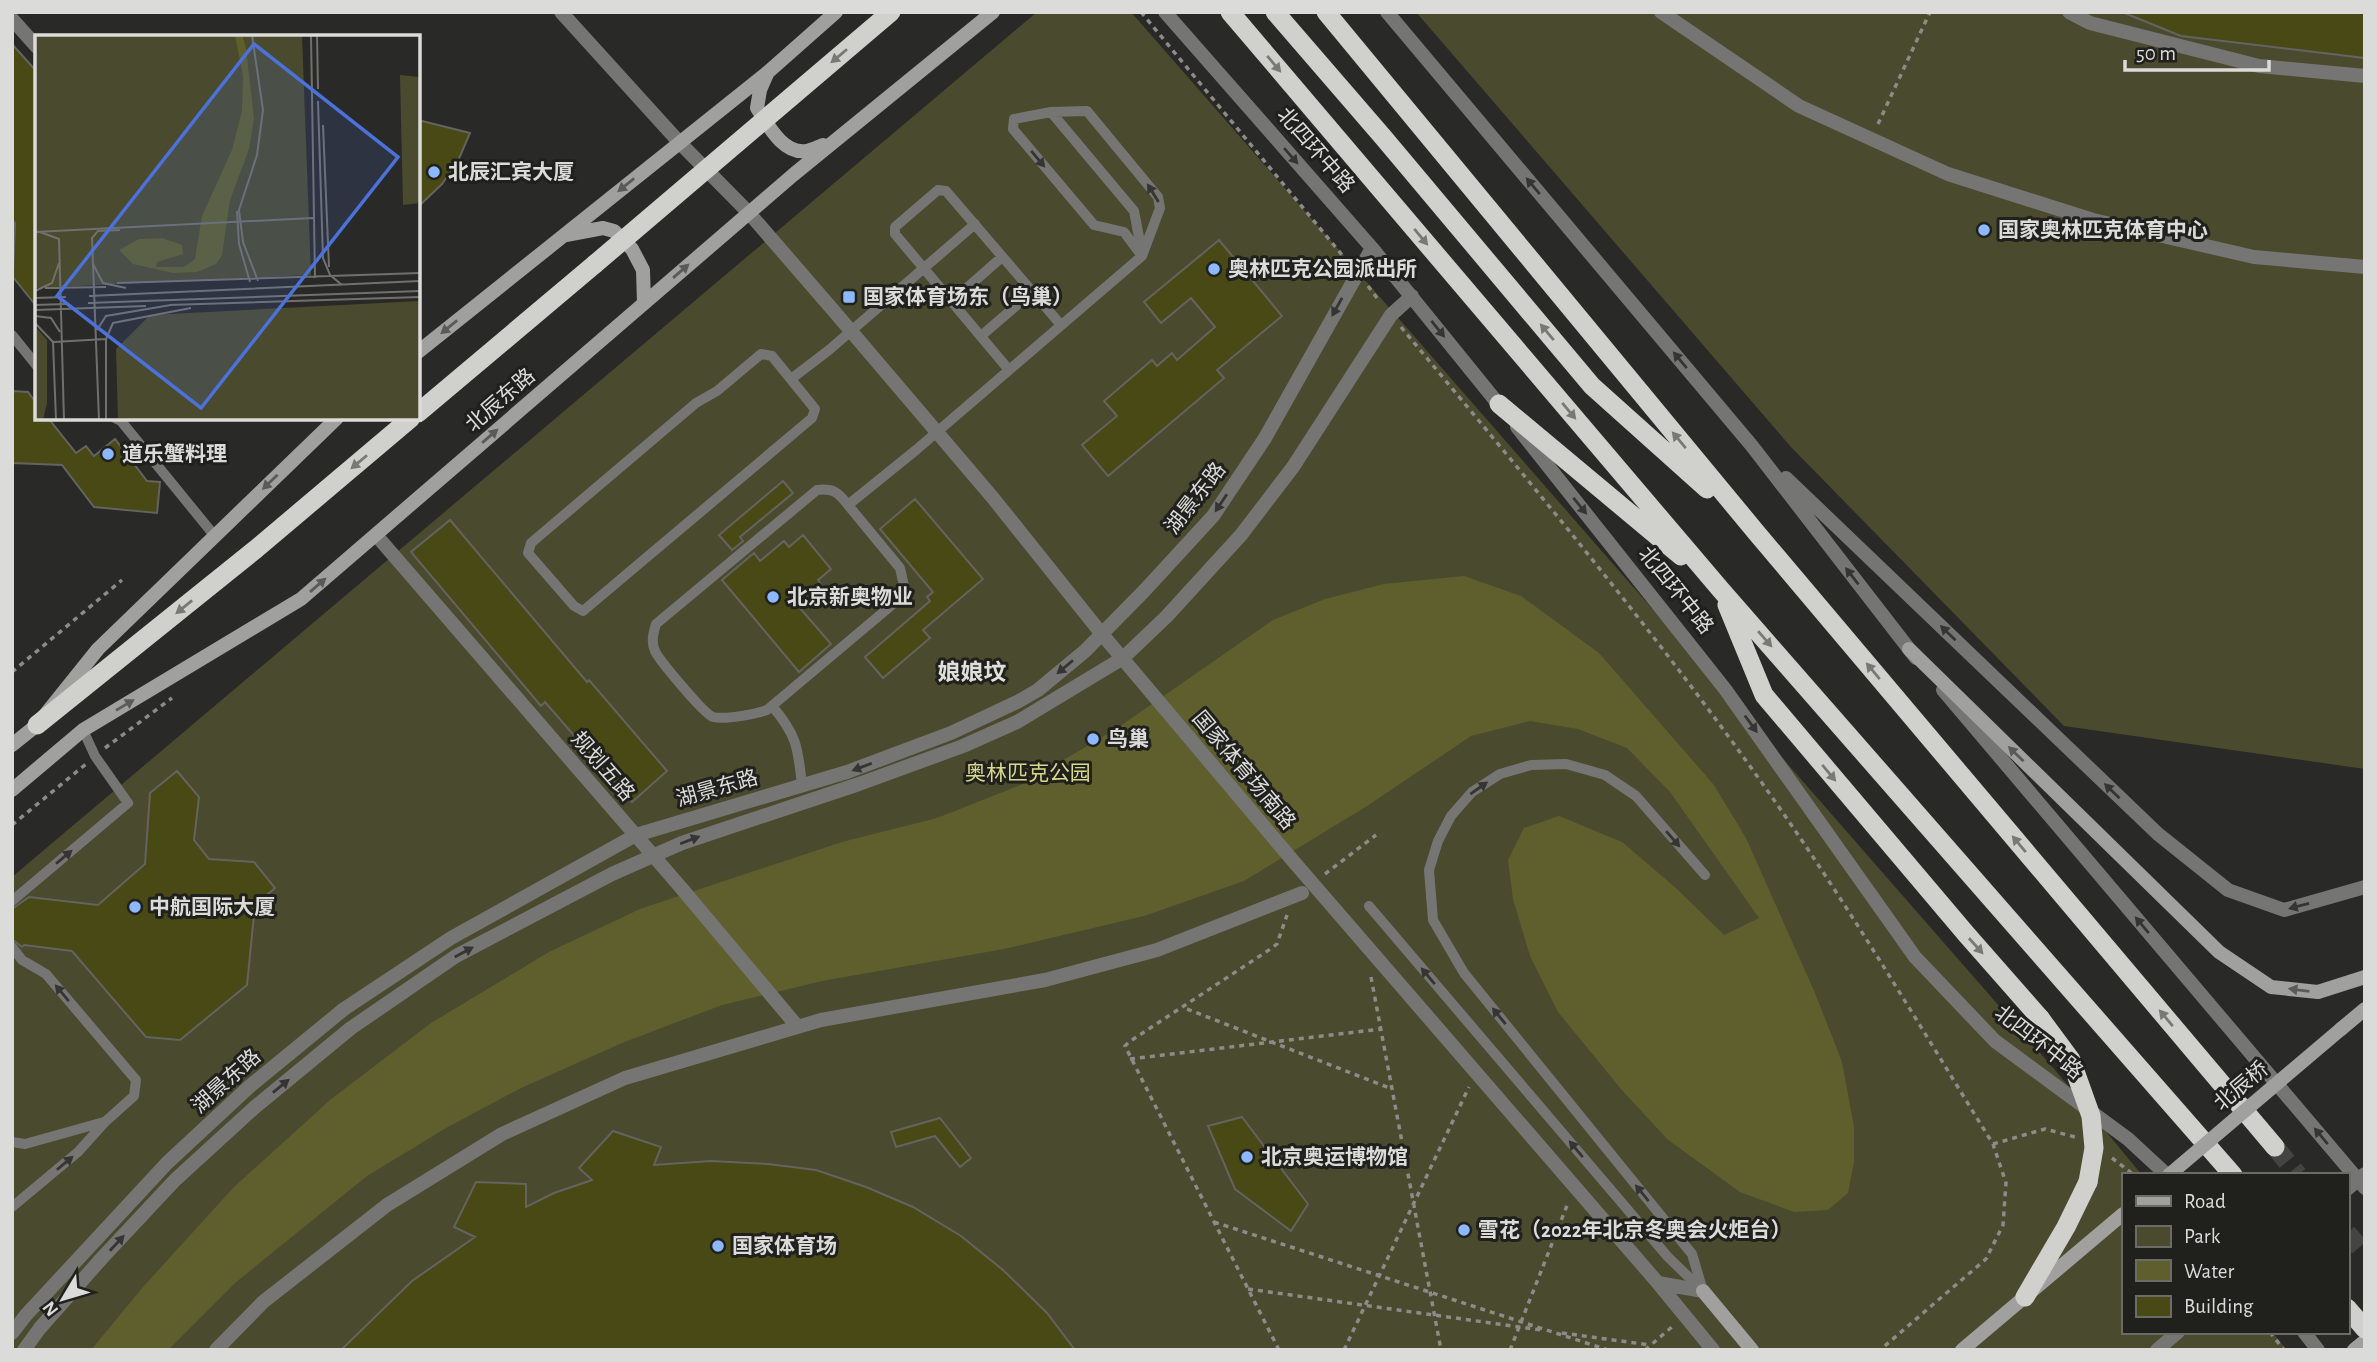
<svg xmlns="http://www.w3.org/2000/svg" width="2377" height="1362" font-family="'Alegreya Sans','Noto Sans SC',sans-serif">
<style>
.green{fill:#4a4a2e}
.water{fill:#5f5f2e}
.building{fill:#494916;stroke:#636360;stroke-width:2}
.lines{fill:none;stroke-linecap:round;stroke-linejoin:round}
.trunk-tunnel{stroke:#444442;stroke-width:19;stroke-dasharray:19 10;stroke-linecap:butt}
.path{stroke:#8b8b89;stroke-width:3.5;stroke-dasharray:5 5;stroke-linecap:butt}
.service{stroke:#757574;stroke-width:10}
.pedestrian{stroke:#757574;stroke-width:14}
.minor{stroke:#757574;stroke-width:14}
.tertiary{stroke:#757574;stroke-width:14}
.secondary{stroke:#a0a09e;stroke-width:14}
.trunk{stroke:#d0d0cd;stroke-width:19}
.pedestrian-bridge{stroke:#757574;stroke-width:14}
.secondary-bridge{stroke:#a0a09e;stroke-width:14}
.trunk-bridge{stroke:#d0d0cd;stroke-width:19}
.oneway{fill:#787875}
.oneway2{fill:#353533}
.oneway3{fill:#5a5a57}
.poi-dot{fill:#8db9fc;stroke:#20201d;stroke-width:2.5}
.labels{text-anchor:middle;stroke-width:6;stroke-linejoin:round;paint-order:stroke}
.street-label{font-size:21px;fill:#dbdbd9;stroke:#20201d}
.poi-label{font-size:21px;font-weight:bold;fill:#dbdbd9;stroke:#20201d;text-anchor:start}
.park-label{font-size:21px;fill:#d7d889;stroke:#20201d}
.neighbourhood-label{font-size:23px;font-weight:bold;fill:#dfdfdc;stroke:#20201d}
.inset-road{fill:none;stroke:#70706e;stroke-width:2}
.view{fill:#4c71d8;fill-opacity:0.15;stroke:#4c71d8;stroke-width:3.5}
.inset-edge{fill:none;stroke:#dbdbd9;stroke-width:3.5}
</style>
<rect width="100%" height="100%" fill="#292927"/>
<path class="green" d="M1037 12H1131L2055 1070 2142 1175H2123V1332H2272L2287 1350H12V877Z
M1416 12H2365V769L2064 726 1791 447Z"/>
<path class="water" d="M1464 576 1521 596 1599 653 1714 785 1746 838 1815 993 1842 1062 1854 1127V1162L1848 1193 1828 1210 1794 1212 1740 1192 1667 1139 1621 1089 1558 1012 1530 956 1513 899 1508 860 1524 828 1559 816 1622 842 1676 888 1724 935 1759 918 1670 792 1627 748 1578 729 1530 721 1471 736 1367 806 1244 881 1144 916 1004 949 822 981 722 1005 622 1043 521 1088 446 1128 367 1176 235 1283 168 1350H91L143 1287 234 1187 330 1100 431 1023 549 952 640 909 842 842 937 818 1023 784 1116 729 1273 620 1325 599 1384 584Z"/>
<path class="building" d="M2122 12H2365V58L2181 36Z
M12 44 37 72V307L13 277 15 223 12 220Z
M418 120 470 133 458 161 442 184 418 207Z
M1219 240 1282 316 1217 370 1224 378 1108 476 1082 445 1117 416 1104 401 1152 360 1157 366 1172 353 1177 360 1215 327 1191 298 1161 323 1144 302Z
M12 391 28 392 37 404V418H48L76 453 86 446 94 456 115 439 147 481 160 482 157 513 94 507 62 465 12 463Z
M783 481 793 493 740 537 743 541 732 550 719 535Z
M915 499 983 579 923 630 930 638 883 678 865 657 930 601 927 597 933 592 880 529Z
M450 520 587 682 589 680 667 771 632 802 545 702 541 706 411 552Z
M803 535 831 569 818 580 823 587 799 607 831 644 799 672 722 580 754 553 760 561 784 541 789 547Z
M177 771 199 797 194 840 209 859 254 862 275 888 255 905 247 985 180 1040 146 1037 72 951 24 945 22 947 12 939V909L29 897 98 905 145 864 150 793Z
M1242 1117 1308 1204 1291 1231 1235 1189 1208 1126Z
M940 1118 971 1158 960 1167 935 1136 896 1147 891 1132Z
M613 1131 661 1147 654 1165 711 1161 768 1164 816 1170 866 1187 913 1207 961 1236 1003 1270 1047 1313 1075 1350H341L412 1281 475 1237 454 1227 476 1182 526 1184V1207L554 1193 592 1180 579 1168Z"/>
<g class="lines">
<path class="trunk-tunnel" d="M2275 1147 2298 1175
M2347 1233 2365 1254"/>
<path class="path" d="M1141 12 1347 261
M1878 124 1930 12
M1368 286 1380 302
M1401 327C1529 481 1659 636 1774 800 1852 911 1921 1028 1993 1144L2006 1183 2003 1225 1986 1259 1880 1350
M12 672 122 580
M105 748 172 698
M12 825 86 764
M1325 874 1376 835
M1371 977 1441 1350
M1187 1009 1392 1089
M1130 1059 1381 1029
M1993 1144 2045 1129 2075 1137
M2112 1158 2134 1175
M1214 1222 1608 1350
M1248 1289 1541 1330
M2270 1332 2284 1350
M1562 1333 1650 1345
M1279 1350 1125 1046 1129 1042 1272 948 1277 944 1287 915
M1344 1350 1469 1087
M1510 1350 1568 1203
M1645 1350 1673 1326"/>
<path class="service" d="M1051 112 1134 211 1142 253
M952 301 1002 257
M12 335 37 366
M981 336 1032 292
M761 354 772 356 815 409 812 418 583 611 574 606 528 553 531 543 696 403 717 391Z
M1009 370 895 234V227L938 190 946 191 1061 325
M791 379 829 350 975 224
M115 418 121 421 214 535
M848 505 900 568 904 586 899 599 767 710C756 714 725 720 713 717 704 714 659 660 655 651 651 642 653 634 656 624L817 490C833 488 838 492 848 505L916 450 1142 256 1160 208 1158 197 1087 111 1051 112 1014 119 1013 129 1094 225 1124 232 1142 256
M772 706C797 735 798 748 802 785
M12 901 128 803 95 756 83 730
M1369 906 1668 1257 1701 1289
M12 947 22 960 46 974 136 1080 134 1096 106 1121 78 1152 12 1207
M12 1142 25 1144 104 1122
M1703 1291 1692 1254 1464 973 1433 920 1429 870 1438 841 1451 816 1472 792 1500 774 1531 765 1566 764 1605 775 1636 796 1705 875"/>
<path class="pedestrian" d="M683 890 797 1026
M216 1350 263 1302 387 1205 502 1134 625 1078 821 1020 1045 980 1157 950 1302 893
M2157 1350 2178 1332"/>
<path class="minor" d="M561 12 679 142
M1661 12 1799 106 1948 174 2093 220 2254 257 2365 267
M2069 12 2090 23 2259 66 2365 76
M12 19 37 47
M376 535 683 890"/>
<path class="tertiary" d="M1165 12 1372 248 1504 411
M1387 12 1752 446 1916 658
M679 142 749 213 833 310 993 498 1101 633 1294 862 1658 1283 1713 1350
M1517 427 1725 689 1915 957 1995 1041 2128 1139 2167 1175
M1786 478 2158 834 2228 890 2284 910 2365 887
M1943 690 2365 1188
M1658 1283 1703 1291
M2304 1332 2318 1350
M12 1333 26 1315 167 1163 250 1086 344 1009 451 938 636 835 847 772 951 733 1019 701 1038 690 1085 651 1145 590 1213 516 1265 438 1372 248
M24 1350 40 1328 102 1258 175 1180 255 1107 351 1028 456 956 612 874 682 843 859 784 963 746 1017 722 1123 658 1167 616 1241 535 1293 467 1391 315 1412 296"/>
<path class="secondary" d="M767 74 760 90 757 108C768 125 783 155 807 151 812 150 818 147 823 145
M566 235 603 228 614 231 632 249 643 270 644 303
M418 352 767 73 836 12
M1909 649 2219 952 2271 987 2318 992 2365 977
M12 745 37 725 98 649 337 418
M12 790 83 730 301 599 793 175 993 12
M2341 1029 2365 1009
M1703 1291 1752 1350
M1962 1350 2123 1214
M2354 1350 2365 1341"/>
<path class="trunk" d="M1230 12 1721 590 2233 1175
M1275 12 1383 137 1592 386 1707 489
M1326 12 1755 531 2275 1147
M1499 404 1681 556
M418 413 595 264
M1727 605 1764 695 1967 935 2040 1018
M37 725 256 549 411 418
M2025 1297 2066 1227 2088 1182
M2347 1308 2365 1329"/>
<path class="pedestrian-bridge" d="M2347 1189 2365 1174"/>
<path class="secondary-bridge" d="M2169 1175 2341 1029"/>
<path class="trunk-bridge" d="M595 264 891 12
M2040 1018 2071 1060 2091 1116 2094 1148 2088 1182"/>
</g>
<defs><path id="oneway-solid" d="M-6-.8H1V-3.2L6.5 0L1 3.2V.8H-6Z" transform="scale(1.75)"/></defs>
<g class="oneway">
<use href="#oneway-solid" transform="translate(839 56) rotate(140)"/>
<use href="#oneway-solid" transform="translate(1274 64) rotate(50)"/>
<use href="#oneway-solid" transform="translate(1421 237) rotate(50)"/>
<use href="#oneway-solid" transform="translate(1547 332) rotate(-130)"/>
<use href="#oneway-solid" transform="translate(1569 411) rotate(50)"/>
<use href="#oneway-solid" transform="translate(1679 440) rotate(-130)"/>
<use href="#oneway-solid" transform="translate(359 462) rotate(140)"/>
<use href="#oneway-solid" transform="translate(184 607) rotate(141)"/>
<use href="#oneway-solid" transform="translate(1765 639) rotate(49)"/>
<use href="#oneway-solid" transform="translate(1873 671) rotate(-130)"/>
<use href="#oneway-solid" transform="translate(1829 773) rotate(50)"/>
<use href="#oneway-solid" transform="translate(2019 844) rotate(-130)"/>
<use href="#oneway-solid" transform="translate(1976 946) rotate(48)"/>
<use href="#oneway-solid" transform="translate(2166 1018) rotate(-130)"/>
</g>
<g class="oneway2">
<use href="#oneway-solid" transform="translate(1291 156) rotate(49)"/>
<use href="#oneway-solid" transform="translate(1038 159) rotate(50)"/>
<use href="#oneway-solid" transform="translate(1533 186) rotate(-130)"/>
<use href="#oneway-solid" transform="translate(1153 193) rotate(-122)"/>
<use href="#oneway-solid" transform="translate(1337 307) rotate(119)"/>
<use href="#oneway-solid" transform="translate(1438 329) rotate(51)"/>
<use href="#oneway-solid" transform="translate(1680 360) rotate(-130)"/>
<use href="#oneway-solid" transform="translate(1221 503) rotate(124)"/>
<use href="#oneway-solid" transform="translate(1580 506) rotate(51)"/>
<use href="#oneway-solid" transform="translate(1852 576) rotate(-128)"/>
<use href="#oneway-solid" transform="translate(1948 633) rotate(-136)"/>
<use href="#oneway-solid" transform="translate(1065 667) rotate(140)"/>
<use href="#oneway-solid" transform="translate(1751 724) rotate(54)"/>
<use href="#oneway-solid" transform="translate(862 767) rotate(159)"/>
<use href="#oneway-solid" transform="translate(1479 788) rotate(-35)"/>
<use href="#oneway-solid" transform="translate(2112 791) rotate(-136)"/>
<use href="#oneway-solid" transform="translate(1673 839) rotate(49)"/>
<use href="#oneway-solid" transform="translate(690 840) rotate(-21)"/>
<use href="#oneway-solid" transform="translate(64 857) rotate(-40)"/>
<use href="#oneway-solid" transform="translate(2299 906) rotate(165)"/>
<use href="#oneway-solid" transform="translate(2142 925) rotate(-130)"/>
<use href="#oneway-solid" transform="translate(464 952) rotate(-28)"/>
<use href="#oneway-solid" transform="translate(1428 976) rotate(-130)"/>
<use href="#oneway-solid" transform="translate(62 993) rotate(-130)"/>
<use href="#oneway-solid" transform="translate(1499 1016) rotate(-129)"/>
<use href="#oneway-solid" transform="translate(281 1086) rotate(-39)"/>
<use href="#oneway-solid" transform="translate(2321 1136) rotate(-130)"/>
<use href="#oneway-solid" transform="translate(1576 1149) rotate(-130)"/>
<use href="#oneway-solid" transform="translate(65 1163) rotate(-40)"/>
<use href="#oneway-solid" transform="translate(1642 1193) rotate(-129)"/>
<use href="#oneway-solid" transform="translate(117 1243) rotate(-47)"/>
</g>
<g class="oneway3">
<use href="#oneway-solid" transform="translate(626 185) rotate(141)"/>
<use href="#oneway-solid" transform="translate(681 271) rotate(-41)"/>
<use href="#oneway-solid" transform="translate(449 327) rotate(141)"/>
<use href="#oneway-solid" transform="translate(490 436) rotate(-41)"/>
<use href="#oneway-solid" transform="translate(270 482) rotate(136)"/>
<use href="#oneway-solid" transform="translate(318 585) rotate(-41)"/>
<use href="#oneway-solid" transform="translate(125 705) rotate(-31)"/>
<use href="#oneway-solid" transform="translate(2016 754) rotate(-136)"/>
<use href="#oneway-solid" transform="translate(2299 990) rotate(-173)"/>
</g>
<g class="poi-dot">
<circle cx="434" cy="172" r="7"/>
<circle cx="1984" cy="230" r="7"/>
<circle cx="1214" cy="269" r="7"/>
<rect x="842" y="290" width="14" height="14" rx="3.5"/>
<circle cx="108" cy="454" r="7"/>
<circle cx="773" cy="597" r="7"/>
<circle cx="1093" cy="739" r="7"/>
<circle cx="135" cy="907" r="7"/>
<circle cx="1247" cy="1157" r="7"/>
<circle cx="1464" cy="1230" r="7"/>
<circle cx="718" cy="1246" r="7"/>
</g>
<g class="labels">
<g class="street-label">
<text transform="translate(1316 150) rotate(49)" y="7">北四环中路</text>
<text transform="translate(500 400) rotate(-41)" y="7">北辰东路</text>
<text transform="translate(1195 498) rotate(-52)" y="7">湖景东路</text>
<text transform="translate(1676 590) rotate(51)" y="7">北四环中路</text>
<text transform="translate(603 766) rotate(49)" y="7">规划五路</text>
<text transform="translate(1244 770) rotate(50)" y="7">国家体育场南路</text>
<text transform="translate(717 788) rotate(-16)" y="7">湖景东路</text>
<text transform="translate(2039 1042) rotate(38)" y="7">北四环中路</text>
<text transform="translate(226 1081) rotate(-42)" y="7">湖景东路</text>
<text transform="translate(2241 1086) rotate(-40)" y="7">北辰桥</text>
</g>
<g class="poi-label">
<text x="448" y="179">北辰汇宾大厦</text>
<text x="1998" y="237">国家奥林匹克体育中心</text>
<text x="1228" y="276">奥林匹克公园派出所</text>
<text x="863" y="304">国家体育场东（鸟巢）</text>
<text x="122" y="461">道乐蟹料理</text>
<text x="787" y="604">北京新奥物业</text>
<text x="1107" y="746">鸟巢</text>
<text x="149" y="914">中航国际大厦</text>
<text x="1261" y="1164">北京奥运博物馆</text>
<text x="1478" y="1237">雪花（2022年北京冬奥会火炬台）</text>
<text x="732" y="1253">国家体育场</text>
</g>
<g class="park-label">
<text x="1028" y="780">奥林匹克公园</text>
</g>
<g class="neighbourhood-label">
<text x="972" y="680">娘娘坟</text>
</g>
</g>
<g transform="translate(35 35)">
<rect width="385" height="385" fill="#292927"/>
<path d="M267 0 276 240 0 253V1ZM365 40 385 42V168L368 170ZM385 266V385H83L81 314 115 280ZM0 291 12 305V368L8 385H0Z" fill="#4a4a2e"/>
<path d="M200 0H207L211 13 219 83 214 114 195 165 187 220 181 229 162 237 138 238 98 229 84 215 104 204 127 203 147 210 148 219 122 227 121 232H149L160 224 167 181 197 115 207 76 208 41Z" fill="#5f5f2e"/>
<path class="inset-road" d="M217 0 228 75 222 120 204 175 208 207 223 246M276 0 280 243M282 0 283 54M283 66 288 223 295 240 307 250M288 90 294 232M202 176 204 209 215 247M0 197 278 183M5 197 24 204 29 385M58 229 68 248 91 253M82 248 385 238M10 253 71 252M0 256 17 248 24 228M54 261 385 246M0 263 31 262M53 268 385 256M0 270 31 269M134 270 385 262M0 275 111 271M0 281 16 283 25 297M0 288 18 307M62 295 71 281 136 270M18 307 21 385M18 307 71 304M64 385 57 203 63 196 85 195M71 385V304L78 288 156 273"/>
<path class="view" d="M219 9 363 122 166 373 22 261Z"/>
<rect width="385" height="385" class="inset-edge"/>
</g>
<rect width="2377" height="1362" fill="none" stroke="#dbdbd9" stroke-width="28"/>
<rect x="2122" y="1173" width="228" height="161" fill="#20201d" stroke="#6b6b68" stroke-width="2"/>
<rect x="2136" y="1196" width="35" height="10" fill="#a0a09e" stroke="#6b6b68" stroke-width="2"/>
<text x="2184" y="1208" font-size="21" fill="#dbdbd9">Road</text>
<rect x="2136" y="1226" width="35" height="21" fill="#4a4a2e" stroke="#6b6b68" stroke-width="2"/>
<text x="2184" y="1243" font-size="21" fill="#dbdbd9">Park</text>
<rect x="2136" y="1260" width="35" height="21" fill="#5f5f2e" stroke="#6b6b68" stroke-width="2"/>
<text x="2184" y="1278" font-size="21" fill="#dbdbd9">Water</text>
<rect x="2136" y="1296" width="35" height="21" fill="#494916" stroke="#6b6b68" stroke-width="2"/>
<text x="2184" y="1313" font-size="21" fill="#dbdbd9">Building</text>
<g transform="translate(63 1299) rotate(232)" stroke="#20201d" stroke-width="5" paint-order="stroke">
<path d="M0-5L12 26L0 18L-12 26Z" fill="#dbdbd9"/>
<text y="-10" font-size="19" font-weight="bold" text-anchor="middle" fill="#dbdbd9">N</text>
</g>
<path d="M2125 60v10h144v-10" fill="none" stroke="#dbdbd9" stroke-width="3.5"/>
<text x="2136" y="60" font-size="21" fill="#dbdbd9" stroke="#20201d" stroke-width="5" paint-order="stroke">50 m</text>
</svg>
